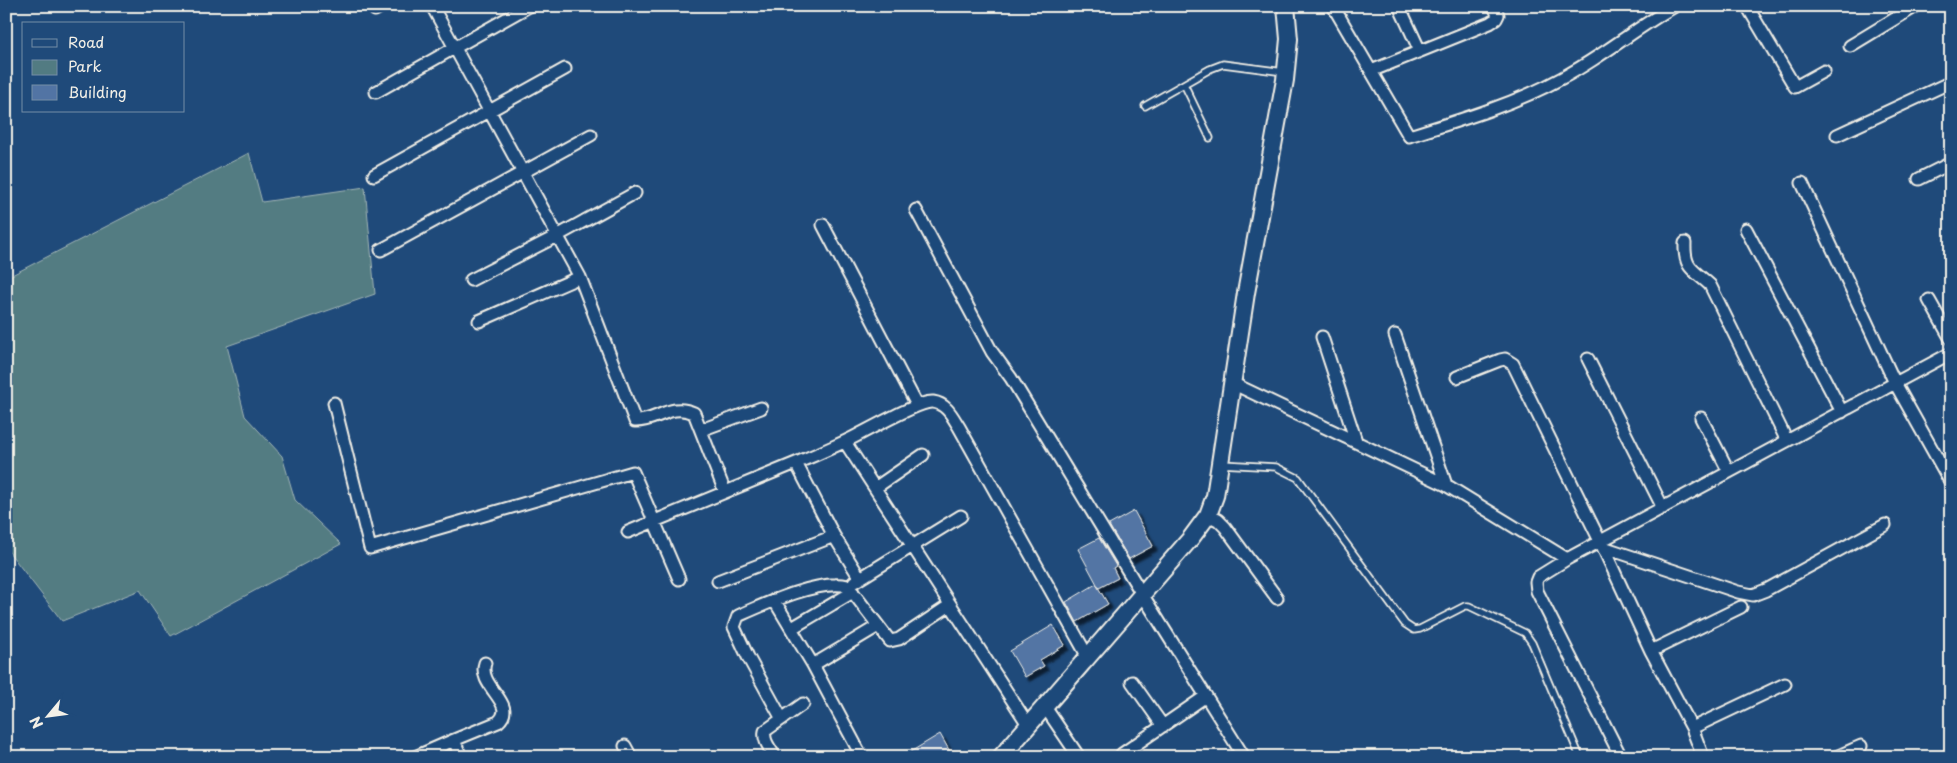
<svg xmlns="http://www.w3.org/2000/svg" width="1957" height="763" font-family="'Playpen Sans',sans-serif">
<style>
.green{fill:#527b82;stroke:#a3b6b5}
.building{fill:#5274a4;stroke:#f4f1e8;filter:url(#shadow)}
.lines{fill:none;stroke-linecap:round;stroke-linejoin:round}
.service-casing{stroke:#f4f1e8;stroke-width:9}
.minor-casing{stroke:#f4f1e8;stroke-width:15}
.secondary-casing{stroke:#f4f1e8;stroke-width:20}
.service{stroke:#1f4a7a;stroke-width:5.5}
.minor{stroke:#1f4a7a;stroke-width:11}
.secondary{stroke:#1f4a7a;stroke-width:16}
</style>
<defs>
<filter id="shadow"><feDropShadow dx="4.5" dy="4.5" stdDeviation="1" flood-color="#0009"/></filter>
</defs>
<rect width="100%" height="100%" fill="#1f4a7a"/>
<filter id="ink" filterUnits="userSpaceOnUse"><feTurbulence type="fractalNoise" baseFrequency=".02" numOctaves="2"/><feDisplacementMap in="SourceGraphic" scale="10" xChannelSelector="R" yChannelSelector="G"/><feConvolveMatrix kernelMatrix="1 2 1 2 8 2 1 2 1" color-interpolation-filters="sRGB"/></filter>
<g filter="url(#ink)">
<path class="green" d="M249 153 262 202 365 187 375 294 227 346 245 416 282 456 295 500 341 544 171 636 140 590 62 621 6 548V278Z"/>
<path class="building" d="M1134 511 1153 546 1129 559 1109 525Z
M1099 538 1116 566 1113 568 1118 578 1099 588 1078 549Z
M1096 584 1108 604 1077 622 1066 602Z
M1053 625 1065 645 1040 660 1044 666 1025 677 1010 651Z
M940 734 953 757H902Z"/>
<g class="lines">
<g class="service-casing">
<path id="service" d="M1184 84 1210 138
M1145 106 1210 69 1223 64 1284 72
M1221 464 1276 467 1298 478 1405 624 1414 630 1420 629 1465 606H1469L1525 633 1532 643 1580 757"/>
</g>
<g class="minor-casing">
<path id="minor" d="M432 6 580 277 635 421C657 422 670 402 694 413L725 492
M1333 6 1409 136C1461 120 1515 104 1562 78 1602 57 1636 28 1675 6
M1747 6 1795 87 1824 71
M1400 8 1420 51
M375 10 382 6
M1850 46 1916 6
M1371 71 1490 23 1496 19 1498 15 1494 6
M376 92 529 6
M1837 135 1951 82
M374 175 565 69
M1919 179 1951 163
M1802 183 1895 383 1951 483
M916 210 992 352 1011 378 1142 594 1244 757
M823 225 917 405
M1746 229 1842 412
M1685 243C1684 269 1693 269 1710 285L1787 441
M381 250 591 135
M471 280 557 236 635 193
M1929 300 1951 339
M479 321 580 277
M1395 335 1446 485
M1322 337 1356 441
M1588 359 1663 508
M1457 377 1500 360 1505 359 1513 364 1600 541 1651 651 1692 728 1703 757
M1232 383 1446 485 1567 559
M334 403 370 548 633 472 679 579
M1701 418 1729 472
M701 430 761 408
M845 442 1029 726
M796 463C813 456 829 449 846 441 862 434 919 400 933 402 947 404 952 416 959 427L1088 657
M875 488 923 455
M1208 515 1218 520 1225 527 1277 598
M628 532 796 463 834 536 860 578
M1603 547 1738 592 1753 595 1766 590 1885 525
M718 581 834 536
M854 582 961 516
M774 600 813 665 862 757
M792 628 853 592
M1651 651 1741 607
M813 665 878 626
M1132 682 1163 726
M1045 707 1079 757
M782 719 748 657 734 627 738 616C765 604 819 579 848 586L890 641 899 639 950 605
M1692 728 1785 684
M625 746 631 757
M1122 754 1206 696
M415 757 454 740
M461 757 454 740 498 722C519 704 477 687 485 663
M775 757C770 748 763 741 765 731L803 704
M1621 757 1537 591 1536 582 1538 577 1567 559 1951 353
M1836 757 1861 746"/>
</g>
<g class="secondary-casing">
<path id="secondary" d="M1001 757 1191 538 1208 515 1215 496 1246 293 1285 80 1289 39 1286 6"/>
</g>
<use href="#service" class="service"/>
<use href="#minor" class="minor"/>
<use href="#secondary" class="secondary"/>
</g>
</g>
<rect width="1957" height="763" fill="none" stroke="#1f4a7a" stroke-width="25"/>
<rect x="12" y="12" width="1932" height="738" fill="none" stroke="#f4f1e8" stroke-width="2" filter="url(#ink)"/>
<rect x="22" y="22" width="162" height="90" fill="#1f4a7a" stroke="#748da6"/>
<rect x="32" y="39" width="25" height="8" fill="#1f4a7a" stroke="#748da6"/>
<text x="68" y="48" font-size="15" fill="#f4f1e8">Road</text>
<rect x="32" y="60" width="25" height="15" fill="#527b82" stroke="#748da6"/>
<text x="68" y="72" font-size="15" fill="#f4f1e8">Park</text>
<rect x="32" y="85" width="25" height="15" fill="#5274a4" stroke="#748da6"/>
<text x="68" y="98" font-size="15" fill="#f4f1e8">Building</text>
<g transform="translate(48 716) rotate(241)" stroke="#1f4a7a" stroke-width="4" paint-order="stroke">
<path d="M0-4L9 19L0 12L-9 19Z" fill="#f4f1e8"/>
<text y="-8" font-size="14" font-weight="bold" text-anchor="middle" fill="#f4f1e8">N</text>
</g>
</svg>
